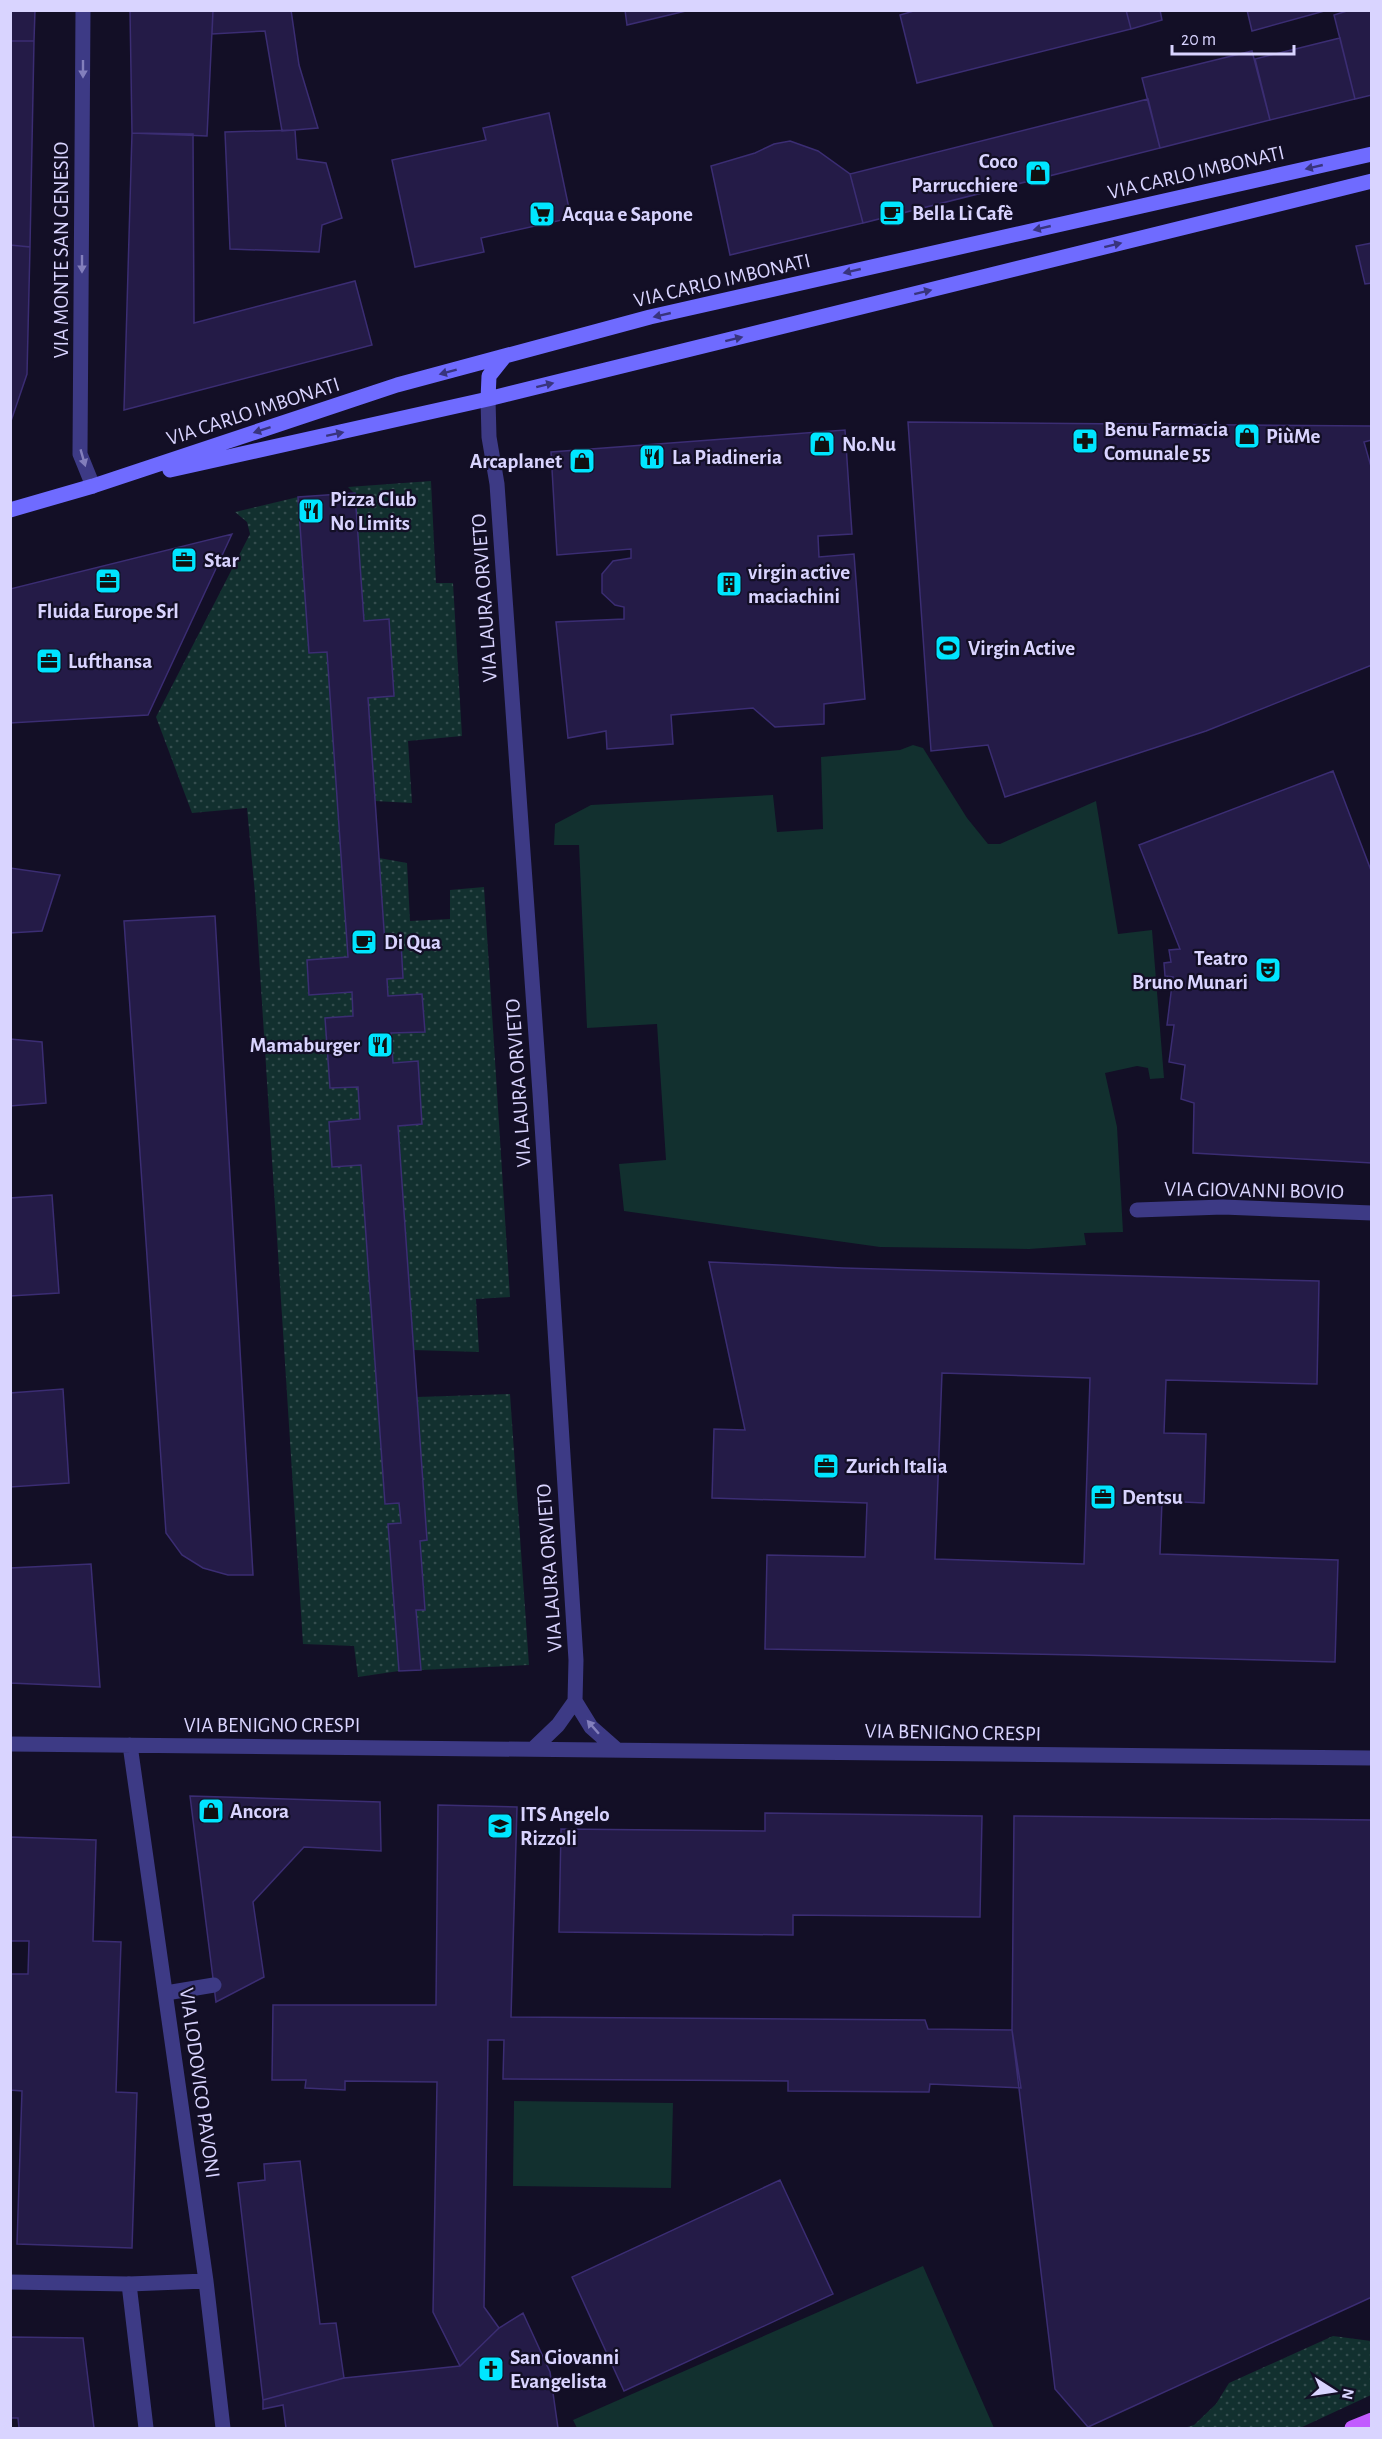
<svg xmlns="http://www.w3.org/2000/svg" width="1382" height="2439" font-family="'Alegreya Sans',sans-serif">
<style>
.grass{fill:url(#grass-dots)}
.garden{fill:#12302f}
.building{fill:#241b47;stroke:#3b2d73;stroke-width:1.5;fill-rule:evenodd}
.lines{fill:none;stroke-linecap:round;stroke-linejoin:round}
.lane{stroke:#3d3a85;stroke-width:15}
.street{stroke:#3d3a85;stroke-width:15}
.secondary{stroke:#6f6bff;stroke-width:15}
.primary{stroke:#c25bff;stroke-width:15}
.oneway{fill:#837fbc}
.oneway2{fill:#38347d}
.labels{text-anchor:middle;stroke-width:4.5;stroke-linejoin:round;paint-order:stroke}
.poi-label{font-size:21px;font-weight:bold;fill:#d9d4ff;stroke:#130f26;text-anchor:start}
.street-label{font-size:21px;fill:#d9d4ff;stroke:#130f26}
</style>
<defs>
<pattern id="grass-dots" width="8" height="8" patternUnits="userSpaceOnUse" patternTransform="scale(1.5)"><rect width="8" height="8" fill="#12302f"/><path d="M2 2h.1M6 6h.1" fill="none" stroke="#344d4e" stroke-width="1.8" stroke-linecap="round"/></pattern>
</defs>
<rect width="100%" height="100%" fill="#130f26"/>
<path class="grass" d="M431 481 436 583H453L462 736 408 741 412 803 375 801 379 858 407 863 410 921 450 919V890L484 887 510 1297 476 1299 479 1352 413 1350 417 1397 510 1394 529 1665 399 1671 358 1677 354 1646 303 1644 255 894 247 808 192 813 156 717 250 534 247 522 235 512 298 497 354 493 348 487Z
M1333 2336 1371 2341V2395L1300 2428H1184L1194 2425 1216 2404 1229 2383Z"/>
<path class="garden" d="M913 745 923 748 967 818 988 844H1000L1096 801 1118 934 1152 930 1164 1078 1150 1079 1148 1068 1137 1066 1105 1073 1117 1127 1123 1232 1084 1233 1086 1245 1029 1249 880 1247 624 1211 619 1164 666 1160 657 1024 587 1028 579 845H554L555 824 591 805 773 795 777 832 823 829 821 757 900 750Z
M514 2101 673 2103 671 2188 513 2186Z
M923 2266 994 2428H577L573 2420Z"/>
<path class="building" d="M10 10H35L34 41H10Z
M130 10H213L207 136 132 133Z
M213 10H291L299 65 318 128 282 131 265 31 212 34Z
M625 10H690L627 25Z
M917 10H1126L1131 29 917 83 900 15Z
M1126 10H1160L1162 20 1131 29Z
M1247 10H1328L1252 31Z
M1350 10H1372V95L1355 99 1334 15Z
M1340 38 1355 99 1270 120 1255 59Z
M10 41H34L30 247 10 245Z
M1252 51 1270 120 1160 148 1142 78Z
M1148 99 1160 148 863 223 850 174Z
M549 113 571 218 481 238 484 252 415 267 392 160 486 140 483 128Z
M295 130 297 159 326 163 342 218 322 225 319 252 230 249 225 132Z
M132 133 193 134 194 323 355 281 372 345 124 410Z
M790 141 818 151 850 174 863 223 730 255 711 166 755 153 774 144Z
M1372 243V283L1365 284 1356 246Z
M10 245 30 247 27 374 10 424Z
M908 422 1371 426 1372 440 1364 442 1372 470V665L1206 731 1005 797 988 745 931 751Z
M845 430 852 534 818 536 819 557 854 554 865 699 824 704V724L775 727 753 708 671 715 673 744 607 749 606 731 568 738 556 622 624 619V607L615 605 602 593V574L613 561 631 558V549L557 555 551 452Z
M355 493 364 621 389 619 394 696 368 698 385 944 401 943 403 978 387 979 388 996 422 994 425 1032 391 1033 393 1063 418 1061 422 1124 398 1126 427 1540 420 1541 425 1610H416L421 1670 399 1671 388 1524 401 1523 399 1503 385 1504 361 1165 332 1167 329 1122 360 1119 358 1087 330 1088 325 1018 353 1016 352 992 309 995 307 960 348 957 327 652 309 653 298 497Z
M232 534 148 715 10 723V589Z
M1333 771 1372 873V1163L1193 1153 1194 1103 1181 1099 1185 1065 1169 1062 1174 1025H1167L1173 977 1165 976 1164 963 1171 962 1169 950 1180 949 1139 845Z
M10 868 60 875 42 931 10 933Z
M215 916 253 1575H228L203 1568 182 1555 166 1533 124 921Z
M10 1039 42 1042 46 1103 10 1106Z
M52 1195 59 1293 10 1296V1198Z
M709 1262 843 1268 1319 1281 1317 1384 1166 1380 1164 1433 1206 1434 1204 1503 1162 1501 1160 1554 1338 1560 1335 1662 1080 1655 765 1649 767 1555 865 1557 867 1503 712 1498 714 1429 745 1430ZM942 1373 1090 1378 1084 1564 935 1559Z
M63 1389 69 1483 10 1487V1393Z
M91 1564 100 1687 10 1683V1568Z
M190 1796 380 1802 381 1851 304 1847 253 1902 264 1977 216 2002Z
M438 1805 517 1807 511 2017 925 2020 928 2029 1012 2030 1021 2088 930 2084 929 2092 788 2091V2081L503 2079 504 2040H488L484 2307 499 2328 460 2366 433 2312 437 2082 345 2081V2090L305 2088 306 2080H272L273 2005H436Z
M765 1813 982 1816 980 1917 793 1915V1935L559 1932 561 1829 765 1831Z
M1014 1816 1372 1820V2297L1088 2427 1055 2389 1012 2030Z
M10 1837 96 1840 93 1941 121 1942 116 2092 137 2093 132 2248 17 2244 22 2091 10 2090V1974H28L29 1941H10Z
M300 2161 320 2324 336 2323 344 2378 263 2400 238 2183 265 2180 264 2164Z
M780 2180 833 2294 624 2391 572 2277Z
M523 2313 550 2372 558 2428H286L283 2405 263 2409V2400L344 2378 460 2366 499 2328Z
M10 2337 83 2338 94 2428H19L18 2418H10Z"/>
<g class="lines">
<path class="lane" d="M1137 1210 1223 1207 1372 1213
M166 1993 214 1985
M129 2284 146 2428"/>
<path class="street" d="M83 10 80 454 93 486
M488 399 489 437 497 484 540 1093 576 1660 575 1701 591 1727 616 1749
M10 1744 1372 1758
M130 1745 206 2281 223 2428
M534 1748 558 1725 575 1701
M10 2282 129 2284 206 2281"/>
<path class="secondary" d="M488 399 489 376 505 356
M170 470 488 399 1372 181
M10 510 93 486 397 385 650 317 1372 154"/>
<path class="primary" d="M1352 2428 1372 2420"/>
</g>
<defs><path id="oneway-solid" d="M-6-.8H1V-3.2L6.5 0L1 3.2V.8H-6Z" transform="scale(1.5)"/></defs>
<g class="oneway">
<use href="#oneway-solid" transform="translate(83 69) rotate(90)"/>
<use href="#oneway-solid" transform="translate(82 264) rotate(90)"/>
<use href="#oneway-solid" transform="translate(83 458) rotate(74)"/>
<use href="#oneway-solid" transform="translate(593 1727) rotate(-131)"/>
</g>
<g class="oneway2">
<use href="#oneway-solid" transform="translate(1314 167) rotate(167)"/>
<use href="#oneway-solid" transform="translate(1042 228) rotate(167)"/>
<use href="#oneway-solid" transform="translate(1113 245) rotate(-14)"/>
<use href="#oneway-solid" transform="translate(852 271) rotate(167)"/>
<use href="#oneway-solid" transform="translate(923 292) rotate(-14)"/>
<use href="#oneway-solid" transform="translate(662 315) rotate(167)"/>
<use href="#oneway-solid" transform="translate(734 339) rotate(-14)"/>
<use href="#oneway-solid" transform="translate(448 372) rotate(165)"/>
<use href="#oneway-solid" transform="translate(545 385) rotate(-14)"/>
<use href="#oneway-solid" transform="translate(262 430) rotate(162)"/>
<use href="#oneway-solid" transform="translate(335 434) rotate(-12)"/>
</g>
<defs>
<g id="shop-square" transform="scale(1.35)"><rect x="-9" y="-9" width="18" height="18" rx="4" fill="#00e5ff" stroke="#130f26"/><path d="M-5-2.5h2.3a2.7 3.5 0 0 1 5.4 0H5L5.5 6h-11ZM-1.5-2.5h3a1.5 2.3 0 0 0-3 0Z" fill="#111"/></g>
<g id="cafe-square" transform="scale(1.35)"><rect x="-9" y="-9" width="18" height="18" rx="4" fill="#00e5ff" stroke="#130f26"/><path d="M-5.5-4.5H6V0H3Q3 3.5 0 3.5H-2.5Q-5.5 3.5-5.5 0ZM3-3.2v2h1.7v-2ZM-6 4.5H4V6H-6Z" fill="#111"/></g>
<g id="supermarket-square" transform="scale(1.35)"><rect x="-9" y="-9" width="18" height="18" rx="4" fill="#00e5ff" stroke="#130f26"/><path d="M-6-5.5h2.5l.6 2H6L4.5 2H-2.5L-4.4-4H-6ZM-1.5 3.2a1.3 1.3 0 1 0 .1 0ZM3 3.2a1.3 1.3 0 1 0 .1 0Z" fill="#111"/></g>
<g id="pharmacy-square" transform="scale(1.35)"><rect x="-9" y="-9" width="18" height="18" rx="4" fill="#00e5ff" stroke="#130f26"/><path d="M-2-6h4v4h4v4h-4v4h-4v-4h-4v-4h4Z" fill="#111"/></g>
<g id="restaurant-square" transform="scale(1.35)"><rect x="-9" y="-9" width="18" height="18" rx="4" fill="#00e5ff" stroke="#130f26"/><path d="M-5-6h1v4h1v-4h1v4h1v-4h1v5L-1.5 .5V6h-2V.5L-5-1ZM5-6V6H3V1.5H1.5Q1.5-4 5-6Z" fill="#111"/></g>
<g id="office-square" transform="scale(1.35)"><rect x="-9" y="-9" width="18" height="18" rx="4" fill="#00e5ff" stroke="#130f26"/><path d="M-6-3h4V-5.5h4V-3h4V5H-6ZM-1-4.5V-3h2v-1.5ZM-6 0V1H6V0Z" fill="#111"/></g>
<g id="building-square" transform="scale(1.35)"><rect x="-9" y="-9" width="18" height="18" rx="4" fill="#00e5ff" stroke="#130f26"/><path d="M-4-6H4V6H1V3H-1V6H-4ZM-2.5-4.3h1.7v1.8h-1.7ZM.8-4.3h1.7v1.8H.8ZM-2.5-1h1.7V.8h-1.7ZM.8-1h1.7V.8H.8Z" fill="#111"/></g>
<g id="stadium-square" transform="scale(1.35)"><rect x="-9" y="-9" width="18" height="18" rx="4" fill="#00e5ff" stroke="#130f26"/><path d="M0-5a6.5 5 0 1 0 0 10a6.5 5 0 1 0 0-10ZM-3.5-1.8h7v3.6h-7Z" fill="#111"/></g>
<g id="theatre-square" transform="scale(1.35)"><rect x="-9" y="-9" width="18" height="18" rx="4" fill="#00e5ff" stroke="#130f26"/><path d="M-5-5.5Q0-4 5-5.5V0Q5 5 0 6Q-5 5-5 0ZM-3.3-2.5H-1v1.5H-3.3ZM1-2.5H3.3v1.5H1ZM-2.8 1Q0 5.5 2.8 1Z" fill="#111"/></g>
<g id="school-square" transform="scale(1.35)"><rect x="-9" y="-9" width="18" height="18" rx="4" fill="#00e5ff" stroke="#130f26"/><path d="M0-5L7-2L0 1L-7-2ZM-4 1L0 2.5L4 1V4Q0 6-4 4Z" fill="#111"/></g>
<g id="church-square" transform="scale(1.35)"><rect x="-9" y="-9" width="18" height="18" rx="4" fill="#00e5ff" stroke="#130f26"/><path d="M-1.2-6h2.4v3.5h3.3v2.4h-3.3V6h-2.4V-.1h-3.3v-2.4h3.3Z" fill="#111"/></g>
</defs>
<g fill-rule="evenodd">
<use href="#shop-square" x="1038" y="173"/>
<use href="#cafe-square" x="892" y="213"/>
<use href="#supermarket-square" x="542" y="214"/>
<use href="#shop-square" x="1247" y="436"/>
<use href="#pharmacy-square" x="1085" y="441"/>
<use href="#shop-square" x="822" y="444"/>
<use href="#restaurant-square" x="652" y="457"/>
<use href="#shop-square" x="582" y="461"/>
<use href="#restaurant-square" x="311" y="511"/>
<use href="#office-square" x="184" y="560"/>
<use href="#office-square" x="108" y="581"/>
<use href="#building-square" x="729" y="584"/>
<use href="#stadium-square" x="948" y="648"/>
<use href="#office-square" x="49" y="661"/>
<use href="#cafe-square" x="364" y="942"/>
<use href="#theatre-square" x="1268" y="970"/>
<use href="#restaurant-square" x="380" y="1045"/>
<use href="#office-square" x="826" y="1466"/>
<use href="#office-square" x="1103" y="1497"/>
<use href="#shop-square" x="211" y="1811"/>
<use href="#school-square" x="500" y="1826"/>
<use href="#church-square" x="491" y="2369"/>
</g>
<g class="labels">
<g class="poi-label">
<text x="1018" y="168" text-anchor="end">Coco<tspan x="1018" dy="24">Parrucchiere</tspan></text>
<text x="912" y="220">Bella Lì Cafè</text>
<text x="562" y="221">Acqua e Sapone</text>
<text x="1104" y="436">Benu Farmacia<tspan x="1104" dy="24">Comunale 55</tspan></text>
<text x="1266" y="443">PiùMe</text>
<text x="842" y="451">No.Nu</text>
<text x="672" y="464">La Piadineria</text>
<text x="562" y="468" text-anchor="end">Arcaplanet</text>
<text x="330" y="506">Pizza Club<tspan x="330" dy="24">No Limits</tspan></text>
<text x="204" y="567">Star</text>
<text x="748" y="579">virgin active<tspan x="748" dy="24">maciachini</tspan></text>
<text x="108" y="618" text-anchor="middle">Fluida Europe Srl</text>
<text x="968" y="655">Virgin Active</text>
<text x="68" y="668">Lufthansa</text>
<text x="384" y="949">Di Qua</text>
<text x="1248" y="965" text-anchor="end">Teatro<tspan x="1248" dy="24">Bruno Munari</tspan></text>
<text x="360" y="1052" text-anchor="end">Mamaburger</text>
<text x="846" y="1473">Zurich Italia</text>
<text x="1122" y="1504">Dentsu</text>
<text x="230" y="1818">Ancora</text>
<text x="520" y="1821">ITS Angelo<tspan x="520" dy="24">Rizzoli</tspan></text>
<text x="510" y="2364">San Giovanni<tspan x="510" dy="24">Evangelista</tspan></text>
</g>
<g class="street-label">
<text transform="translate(1196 172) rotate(-13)" y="7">VIA CARLO IMBONATI</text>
<text transform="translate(61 250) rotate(-90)" y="7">VIA MONTE SAN GENESIO</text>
<text transform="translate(722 280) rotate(-13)" y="7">VIA CARLO IMBONATI</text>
<text transform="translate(253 411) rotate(-18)" y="7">VIA CARLO IMBONATI</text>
<text transform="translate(484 598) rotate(-94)" y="7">VIA LAURA ORVIETO</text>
<text transform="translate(518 1083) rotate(-94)" y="7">VIA LAURA ORVIETO</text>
<text transform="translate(1254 1190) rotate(1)" y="7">VIA GIOVANNI BOVIO</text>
<text transform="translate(549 1568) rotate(-94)" y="7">VIA LAURA ORVIETO</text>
<text x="272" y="1732">VIA BENIGNO CRESPI</text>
<text transform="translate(953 1732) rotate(1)" y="7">VIA BENIGNO CRESPI</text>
<text transform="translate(200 2083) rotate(82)" y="7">VIA LODOVICO PAVONI</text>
</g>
</g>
<rect width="1382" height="2439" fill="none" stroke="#d9d4ff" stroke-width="24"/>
<g transform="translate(1334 2391) rotate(102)" stroke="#130f26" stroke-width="4.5" paint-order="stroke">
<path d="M0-4.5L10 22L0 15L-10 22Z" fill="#d9d4ff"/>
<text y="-9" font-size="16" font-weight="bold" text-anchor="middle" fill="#d9d4ff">N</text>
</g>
<path d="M1172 45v9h122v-9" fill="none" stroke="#d9d4ff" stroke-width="3"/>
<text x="1181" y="45" font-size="18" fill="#d9d4ff" stroke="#130f26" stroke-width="4.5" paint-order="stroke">20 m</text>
</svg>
